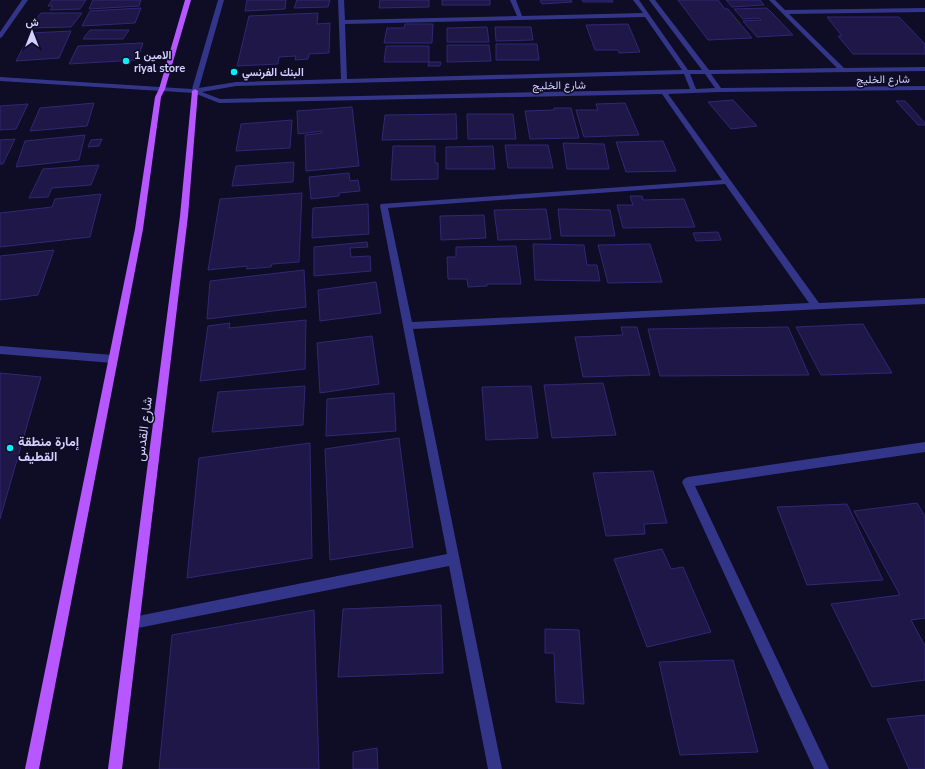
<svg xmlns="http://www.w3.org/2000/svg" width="925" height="769" font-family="'Nunito Sans',Vazirmatn,sans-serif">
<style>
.building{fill:#1e1747;stroke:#322775}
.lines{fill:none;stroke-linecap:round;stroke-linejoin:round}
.minor{fill:#333588;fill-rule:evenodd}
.major{fill:#b657ff;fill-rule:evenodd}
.poi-dot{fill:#00f1fb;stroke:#0f0c25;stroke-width:1.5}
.labels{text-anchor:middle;stroke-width:3;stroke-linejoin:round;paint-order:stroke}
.far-poi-label{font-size:11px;font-weight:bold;fill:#d3d0ff;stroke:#0f0c25;text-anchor:start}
.far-street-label{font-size:11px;fill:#d3d0ff;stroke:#0f0c25}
.street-label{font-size:13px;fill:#d3d0ff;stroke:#0f0c25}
.poi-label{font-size:13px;font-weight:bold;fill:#d3d0ff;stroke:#0f0c25;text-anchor:start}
</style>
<rect width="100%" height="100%" fill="#0f0c25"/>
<path class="building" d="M52 0H86L80 9 50 10 53 6H48Z
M93 0H141L139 6 89 9Z
M247 0H286L285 9 245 11Z
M297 0H330L328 7 294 8Z
M380 0H429V7L379 8Z
M442 0H490V5H442Z
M540 0H571L572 2 542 4Z
M582 0H612L613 2H583Z
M678 0H718L725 9H728L752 38 708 40Z
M726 0H760L764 5 732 7Z
M141 8 135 23 82 26 90 11Z
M767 8 774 15 793 35 757 37 743 21 761 20 759 18 743 19 734 9Z
M41 13H82L71 27 29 28Z
M318 13 317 24 330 23 329 53 309 54 308 59 295 60 296 56 279 57 278 64 237 66 249 16Z
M827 17H899L925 44V54H853L838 36H842Z
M405 24H433L432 43H384L387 28H404Z
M628 24 640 52 619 53 618 50H595L586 25Z
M487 27 489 42H447V28Z
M495 27H531L533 40 496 41Z
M90 30H129L123 39H83Z
M71 31 59 58 16 61 31 33Z
M143 43 137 60 69 64 78 46Z
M496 44H537L539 60H496Z
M447 45H489L491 61 447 62Z
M386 46H429V62H384Z
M429 62H441L440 66H428Z
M733 100 757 126 731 129 708 102Z
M896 101H905L925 123V125H918Z
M94 103 87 126 30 131 40 108Z
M625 103 639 135 584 137 576 110H598L596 104Z
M28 104 16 129 0 130V106Z
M352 107 359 166 306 171 305 135 322 133V131L298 134 297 111Z
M554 108H571L579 138 530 139 525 111 554 110Z
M456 114 457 139 382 140 385 115Z
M467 114H513L516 139H468Z
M292 120 290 148 236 151 241 124Z
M85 135 79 160 16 167 25 141Z
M15 139 3 164H0V140Z
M102 139 99 146 88 147 91 140Z
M663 141 676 171 626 172 616 142Z
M563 143 604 144 609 169H567Z
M505 145H548L553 168H508Z
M393 146H435V163H438V179L391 180Z
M493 146 495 169H446V147Z
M294 162 293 182 232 186 236 166Z
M99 165 91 185 52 188 48 197 29 198 43 169Z
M349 173 350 181 358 180 360 191 339 193V196L311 199 309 177Z
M302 193 299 262 272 264 271 267 247 269V266L208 270 220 199Z
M101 194 90 237 0 247V213L52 207 55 199Z
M630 196H642L643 200 684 199 695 227 623 228 617 205H633Z
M368 204 369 234 312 238 313 208Z
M546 209 551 239 498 240 494 210Z
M558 209 610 210 615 236H561Z
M484 215 486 238 441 240 440 216Z
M718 232 721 240 696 241 693 233Z
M367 242 368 247 350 248 351 257 370 256 371 271 314 276V247Z
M533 244 584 245 587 265H597L600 281 535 280Z
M650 244 662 282 608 283 598 245Z
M516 246 521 284H487V286L468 287 467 279H448L447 257H456V247Z
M54 250 38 295 0 300V256Z
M304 270 306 307 207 319 210 281Z
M376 282 381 313 320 321 318 290Z
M306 320 305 369 200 381 208 326 230 323 229 328Z
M863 324 892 373 821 375 796 327Z
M621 327H637L650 375 583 377 575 337 623 335Z
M788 327 809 375 660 376 648 329Z
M372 336 379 384 320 393 317 343Z
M0 373 41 377 0 519Z
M603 383 616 435 552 438 544 385Z
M305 386 303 425 212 432 218 392Z
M531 386 538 438 486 440 482 387Z
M394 393 396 431 326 436 327 399Z
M399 438 413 547 330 560 325 449Z
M310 443 312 558 187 578 199 458Z
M653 471 667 523 644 524 645 534 606 536 593 473Z
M917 503 925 516V618L911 620 925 646V680L872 687 831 604 900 595 854 511Z
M847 504 883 580 807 585 777 507Z
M662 549 671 569 683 567 711 632 647 647 614 559Z
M441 605 443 673 338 677 343 609Z
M314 610 319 769H159L172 635Z
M545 629 579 630 584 704 556 702 554 653H545Z
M733 660 758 752 680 755 659 662Z
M925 715V769H909L887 719Z
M377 748 378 769H353V752Z"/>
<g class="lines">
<path class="minor" d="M22 0H28L2 37 0 38V32Z
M218 0H224L199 88 236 82 341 79 338 0H344L345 20 517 16 510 0H516L522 16 643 13 633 0H639L688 70H702L649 0H655L709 70 837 68 769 0H775L785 10 925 8V12L789 14 844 68 925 67V71L711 74 721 88 925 86V90L719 92 668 94 819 303 925 298V304L413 329 502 769H488L449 566 133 629 128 628 127 623 128 618 133 617 447 554 380 206 381 204 722 180 662 94 219 103 194 93 0 81V77L192 89ZM645 17 682 70 347 79 345 24ZM684 74 690 89 220 99 202 92 236 86ZM690 74H705L715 88 696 89ZM725 184 809 303 412 322 388 208Z
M0 346 113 355 116 356 118 359 116 362 113 363 0 354Z
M925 442V452L695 486 829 769H814L682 482 684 479 688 477Z"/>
<path class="major" d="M185 0H191L165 89 161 97 143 229 39 769H25L135 229 155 97 159 89Z
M195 89 198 91 188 216 122 769H108L180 216 192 91Z"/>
</g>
<g class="poi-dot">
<circle cx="126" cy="61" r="4"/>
<circle cx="234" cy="72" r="4"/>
<circle cx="10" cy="448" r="4"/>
</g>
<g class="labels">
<g class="far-poi-label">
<text x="134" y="59">الامين 1<tspan x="134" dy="13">riyal store</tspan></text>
<text x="242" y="76">البنك الفرنسي</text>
</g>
<g class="far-street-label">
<text transform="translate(883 79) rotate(-1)" y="4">شارع الخليج</text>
<text transform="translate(559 85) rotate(-1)" y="4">شارع الخليج</text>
</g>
<g class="street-label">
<text transform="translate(143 429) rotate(-83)" y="5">شارع القدس</text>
</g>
<g class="poi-label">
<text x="18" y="446">إمارة منطقة<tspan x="18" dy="15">القطيف</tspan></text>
</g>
</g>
<g transform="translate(32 32)" stroke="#0f0c25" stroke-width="3" paint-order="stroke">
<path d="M0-3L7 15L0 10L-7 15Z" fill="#d3d0ff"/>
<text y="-6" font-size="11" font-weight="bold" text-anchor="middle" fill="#d3d0ff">ش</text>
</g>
</svg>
